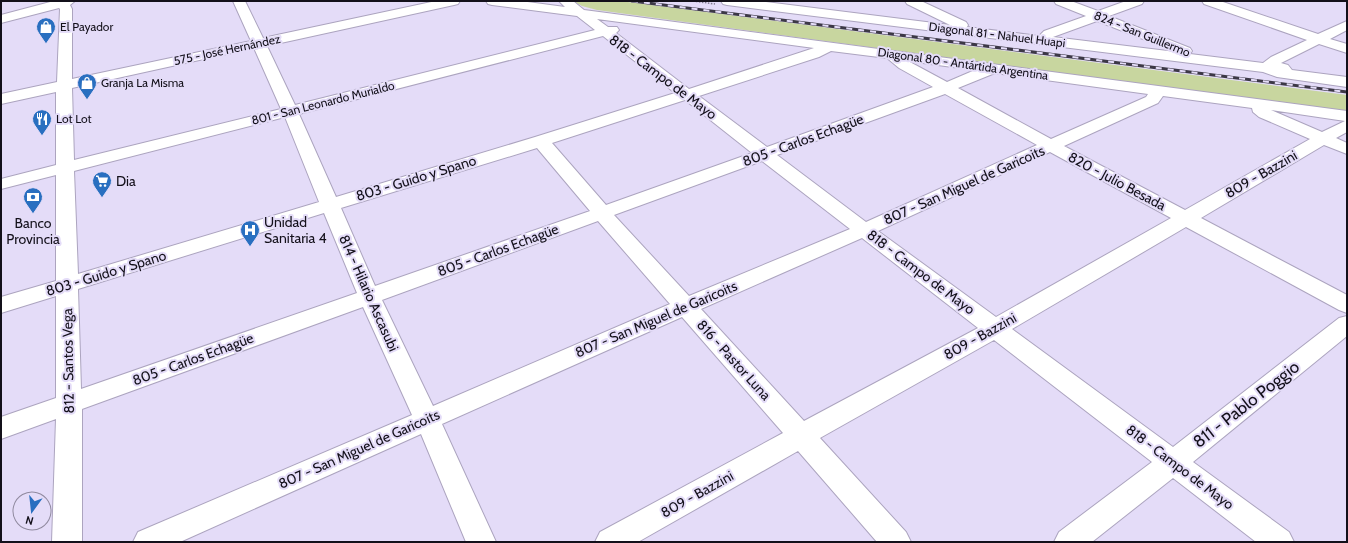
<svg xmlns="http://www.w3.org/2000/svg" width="1348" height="543" font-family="Cabin,sans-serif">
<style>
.green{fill:#c8d69f}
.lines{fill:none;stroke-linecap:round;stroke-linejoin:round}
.minor-casing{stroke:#aca4bf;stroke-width:2}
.path{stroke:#807a8e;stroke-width:1.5;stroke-dasharray:1.5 1.5;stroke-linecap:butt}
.minor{fill:#fff;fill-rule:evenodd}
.rail-casing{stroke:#3c3846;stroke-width:3}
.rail{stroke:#e4dcf8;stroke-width:2;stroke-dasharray:6;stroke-linecap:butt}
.labels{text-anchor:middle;stroke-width:4;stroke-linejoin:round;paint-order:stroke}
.far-poi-label{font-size:12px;fill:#13101a;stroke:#e4dcf8;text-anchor:start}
.far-street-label{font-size:12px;fill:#13101a;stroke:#e4dcf8}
.street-label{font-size:14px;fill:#13101a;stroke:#e4dcf8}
.poi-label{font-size:14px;fill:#13101a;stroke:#e4dcf8;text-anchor:start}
.near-street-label{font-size:17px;fill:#13101a;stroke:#e4dcf8}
</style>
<rect width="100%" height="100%" fill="#e4dcf8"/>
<path class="green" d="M573 1H620L1347 95V112L597 10 582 6Z"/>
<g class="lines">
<g class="minor-casing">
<path id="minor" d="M54 1H75L70 5 72 9V79L251 41 233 1H245L263 38 436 1H460L458 4 454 5 267 46 295 105 595 30 577 16 492 5 488 4 486 1H520L565 7 559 1H573L584 10 1347 111V132L1336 138 1347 143V154L1324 145 1201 218 1347 295V313L1339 310 1186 227 1012 329 1173 447 1339 318 1347 316V336L1193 462 1289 532 1294 542H1256L1173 478 1092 542H1054L1059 532 1152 462 994 340 820 438 906 532 911 542H877L798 451 638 542H595L600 532 783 433 682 317 442 424 496 542H466L421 434 180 542H133L138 532 412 415 363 307 82 409V542H52L56 419 1 439V417L56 398V296L1 313V297L56 281V175L1 189V179L56 165V92L1 104V94L57 82 60 9 59 8 1 23V15ZM597 19 814 48 689 89 616 33 619 30 617 27H608ZM603 36 675 93 535 137 336 197 299 114ZM254 48 281 109 74 160 72 88ZM831 51 887 58 899 68 933 87 767 147 699 96 819 57ZM908 61 975 70 947 82ZM995 73 1148 94 1146 97 1051 139 958 88ZM945 94 1037 145 866 222 777 155ZM1163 96 1252 108 1253 112 1259 117 1310 139 1185 210 1064 146 1158 103ZM685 100 752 153 606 205 552 143ZM1271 110 1345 121 1322 132ZM285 117 319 202 78 274 74 171ZM537 148 590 211 375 286 341 208ZM1050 152 1171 218 996 317 878 231ZM762 161 850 229 689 296 614 215ZM324 213 357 293 81 389 78 289ZM598 221 670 304 433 406 382 300ZM862 238 978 328 804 421 701 309Z
M721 1H758L950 25 907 4 905 1H921L966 22 968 25 967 27 1039 36 1044 31 1086 16 1056 4 1054 1H1071L1098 11 1126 1H1144L1142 4 1109 16 1190 48 1192 51 1190 54 1263 63 1271 57 1307 40 1204 4 1202 1H1220L1318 34 1347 21V30L1330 39 1347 44V53L1319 44 1281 63 1288 65 1292 70 1347 77V87L1277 77 1263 72 727 5 723 4ZM1097 21 1176 52 1053 37Z"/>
</g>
<path class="path" d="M693 1 715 4"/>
<use href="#minor" class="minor"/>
<g class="rail-casing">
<path id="rail" d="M632 1 1347 92"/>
</g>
<use href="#rail" class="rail"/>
</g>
<defs>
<g id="shop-pin" transform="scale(1)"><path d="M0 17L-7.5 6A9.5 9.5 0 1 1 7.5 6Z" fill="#296fc0" stroke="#e4dcf8"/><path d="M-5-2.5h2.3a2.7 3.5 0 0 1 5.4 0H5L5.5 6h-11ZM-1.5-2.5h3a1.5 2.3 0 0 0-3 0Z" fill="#fff"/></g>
<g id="restaurant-pin" transform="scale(1)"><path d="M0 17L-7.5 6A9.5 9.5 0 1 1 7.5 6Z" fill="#296fc0" stroke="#e4dcf8"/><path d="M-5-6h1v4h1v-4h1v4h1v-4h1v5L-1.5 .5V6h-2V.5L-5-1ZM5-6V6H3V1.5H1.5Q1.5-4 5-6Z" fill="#fff"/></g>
<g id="supermarket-pin" transform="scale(1)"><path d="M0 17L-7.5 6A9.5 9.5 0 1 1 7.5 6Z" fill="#296fc0" stroke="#e4dcf8"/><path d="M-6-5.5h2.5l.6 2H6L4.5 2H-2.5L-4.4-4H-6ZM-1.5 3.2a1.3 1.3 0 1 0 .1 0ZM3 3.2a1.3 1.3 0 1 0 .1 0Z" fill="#fff"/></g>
<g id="bank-pin" transform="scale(1)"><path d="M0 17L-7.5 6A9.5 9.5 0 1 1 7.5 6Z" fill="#296fc0" stroke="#e4dcf8"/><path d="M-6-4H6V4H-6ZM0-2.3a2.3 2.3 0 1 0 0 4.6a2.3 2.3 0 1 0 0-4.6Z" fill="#fff"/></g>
<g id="hospital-pin" transform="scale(1)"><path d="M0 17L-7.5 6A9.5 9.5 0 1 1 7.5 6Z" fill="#296fc0" stroke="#e4dcf8"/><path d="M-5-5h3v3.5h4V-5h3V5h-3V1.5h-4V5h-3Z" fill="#fff"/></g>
</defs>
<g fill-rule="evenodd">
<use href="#shop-pin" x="46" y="27"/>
<use href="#shop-pin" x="87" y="83"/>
<use href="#restaurant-pin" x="42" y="119"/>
<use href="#supermarket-pin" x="102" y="181"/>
<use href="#bank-pin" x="33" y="197"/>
<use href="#hospital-pin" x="250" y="230"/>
</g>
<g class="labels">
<g class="far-poi-label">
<text x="60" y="31">El Payador</text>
<text x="101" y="87">Granja La Misma</text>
<text x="56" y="123">Lot Lot</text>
</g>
<g class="far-street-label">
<text transform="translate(1142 34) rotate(22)" y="4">824 - San Guillermo</text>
<text transform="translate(997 35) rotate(7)" y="4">Diagonal 81 - Nahuel Huapi</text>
<text transform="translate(227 50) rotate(-12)" y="4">575 - José Hernández</text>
<text transform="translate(963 64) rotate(8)" y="4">Diagonal 80 - Antártida Argentina</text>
<text transform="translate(323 103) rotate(-14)" y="4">801 - San Leonardo Murialdo</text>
</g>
<g class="street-label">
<text transform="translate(663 77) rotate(37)" y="5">818 - Campo de Mayo</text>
<text transform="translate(803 140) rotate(-20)" y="5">805 - Carlos Echagüe</text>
<text transform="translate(1261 174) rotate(-30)" y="5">809 - Bazzini</text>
<text transform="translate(416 178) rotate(-17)" y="5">803 - Guido y Spano</text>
<text transform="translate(1117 181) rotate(28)" y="5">820 - Julio Besada</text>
<text transform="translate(964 185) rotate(-24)" y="5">807 - San Miguel de Garicoits</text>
<text transform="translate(498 250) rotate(-20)" y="5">805 - Carlos Echagüe</text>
<text transform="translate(921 272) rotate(37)" y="5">818 - Campo de Mayo</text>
<text transform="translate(106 273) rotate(-17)" y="5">803 - Guido y Spano</text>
<text transform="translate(369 293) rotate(66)" y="5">814 - Hilario Ascasubi</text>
<text transform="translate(656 319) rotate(-23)" y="5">807 - San Miguel de Garicoits</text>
<text transform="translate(980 336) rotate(-29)" y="5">809 - Bazzini</text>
<text transform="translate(193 359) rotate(-20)" y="5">805 - Carlos Echagüe</text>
<text transform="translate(734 360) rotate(48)" y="5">816 - Pastor Luna</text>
<text transform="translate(68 361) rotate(-91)" y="5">812 - Santos Vega</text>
<text transform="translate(359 449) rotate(-24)" y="5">807 - San Miguel de Garicoits</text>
<text transform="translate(1180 467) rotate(37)" y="5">818 - Campo de Mayo</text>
<text transform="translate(697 494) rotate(-29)" y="5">809 - Bazzini</text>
</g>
<g class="poi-label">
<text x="116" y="186">Dia</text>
<text x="264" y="227">Unidad<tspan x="264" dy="16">Sanitaria 4</tspan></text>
<text x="33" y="228" text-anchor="middle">Banco<tspan x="33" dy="16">Provincia</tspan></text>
</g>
<g class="near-street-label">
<text transform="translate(1246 404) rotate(-38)" y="6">811 - Pablo Poggio</text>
</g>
</g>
<rect width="1348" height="543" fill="none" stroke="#13101a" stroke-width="4"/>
<g transform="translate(32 511) rotate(195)"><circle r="19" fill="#e4dcf8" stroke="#908a9f"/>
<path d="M0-3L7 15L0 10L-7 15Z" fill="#296fc0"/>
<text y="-6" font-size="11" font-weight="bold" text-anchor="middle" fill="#13101a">N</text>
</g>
</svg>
